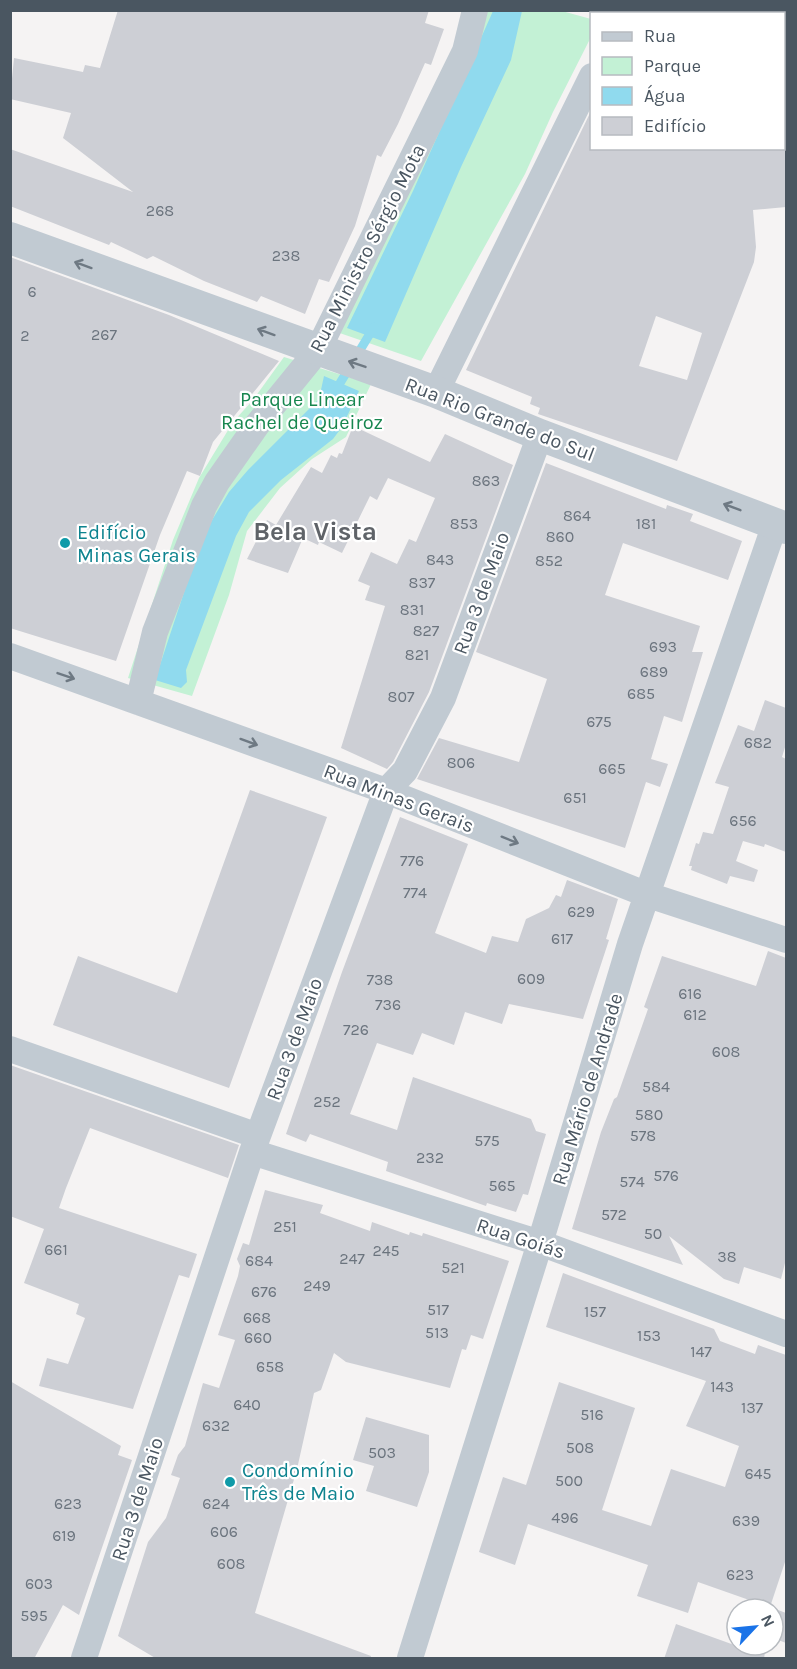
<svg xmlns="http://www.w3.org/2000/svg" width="797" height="1669" font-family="Karla,sans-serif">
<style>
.green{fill:#c3f1d5}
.water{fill:#90daee}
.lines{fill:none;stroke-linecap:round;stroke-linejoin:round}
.stream{stroke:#90daee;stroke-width:9}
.building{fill:#cdcfd5;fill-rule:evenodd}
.minor{stroke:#c1cad2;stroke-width:26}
.tertiary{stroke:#c1cad2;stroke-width:32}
.oneway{stroke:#6e7983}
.culture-dot{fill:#0f9aa8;stroke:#fff;stroke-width:2}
.labels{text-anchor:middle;stroke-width:4.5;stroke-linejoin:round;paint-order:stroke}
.number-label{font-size:16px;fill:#6b747e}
.street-label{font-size:20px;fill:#4a5661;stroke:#fff}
.park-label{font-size:20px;fill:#17864f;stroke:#fff}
.culture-label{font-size:20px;fill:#0d838f;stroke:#fff;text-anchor:start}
.district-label{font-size:26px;font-weight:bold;fill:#5f6368;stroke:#fff}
</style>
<rect width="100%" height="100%" fill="#f5f3f3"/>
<path class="green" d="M472 11H562L591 19V37L553 112 525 174 421 361 328 329Z
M284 357 371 384 346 437 312 459 280 488 247 531 229 595 192 696 128 678 173 540 199 478 233 422 253 400Z"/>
<path class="water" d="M493 11H522L511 60 461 167 385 342 347 328 413 191Z
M324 376 359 391 342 427 333 439 281 480 249 512 236 536 186 670 187 682 181 688 155 680 203 535 229 492 248 470 319 399Z"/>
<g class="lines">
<path class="stream" d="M334 393 374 327"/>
</g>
<path class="building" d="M118 10H429L425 23 444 29 431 65 425 63 398 124 381 157 377 155 355 226 329 282 319 279 305 314 261 296 257 302 204 281 153 256 147 259 111 242 109 245 10 206V149L133 192 63 138 71 113 10 99 14 58 83 72 85 65 100 68Z
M591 111V148H786V207L753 210 756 247 754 262 677 461 538 414 540 408 530 404 532 397 466 370ZM656 316 702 333 687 380 639 366Z
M10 257 169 315 279 361 213 442 200 476 187 471 160 535 116 661 10 628Z
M353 426 430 462 445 434 513 465 429 692 393 762 387 769 341 748 385 606 365 600 370 586 358 581 371 552 397 564 409 539 416 542 435 498 388 478 377 500 370 496 342 553 319 542 318 545 303 538 288 573 247 559 267 520 276 525 311 467 322 473 331 455 337 458 339 453 342 454Z
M546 463 666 509 667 505 693 514 690 521 742 541 728 580 623 543 605 595 700 626 692 652H703L682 722 664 716 651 759 668 764 660 787 646 782 625 848 417 779 439 738 519 762 547 679 476 652Z
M765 700 786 708V744L782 757 786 759V852L765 844 764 847 743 841 736 861 758 870 754 882 730 876 727 884 691 870 692 866H689L696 843 699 844 703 832 713 834 729 787 715 783 738 725 754 731Z
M250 790 327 817 229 1088 53 1025 78 956 177 993Z
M400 817 468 844 435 933 486 953 492 936 518 942 526 919 549 908 556 895 561 897 567 880 618 899 606 939 609 940 583 1019 509 1004 502 1024 465 1012 454 1045 422 1033 413 1055 377 1043 350 1114 397 1130 413 1077 531 1119 536 1131 546 1134 528 1195 523 1194 516 1212 487 1203 486 1206 386 1171 388 1162 310 1134 306 1142 286 1134 342 972Z
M768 951 786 958V1259L781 1279 744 1267 739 1284 724 1279 669 1236 683 1265 572 1229 601 1132 614 1099 617 1097 648 1009 644 1007 662 956 756 986Z
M10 1065 239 1145 228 1178 90 1128 66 1188 59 1208 197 1254 189 1278 179 1275 133 1409 39 1386 47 1358 68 1364 85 1318 76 1314 79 1304 24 1283 44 1229 10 1216Z
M265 1190 323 1205 320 1213 370 1231 372 1222 409 1235 410 1232 422 1236 423 1233 509 1261 483 1339 471 1335 466 1350 462 1349 450 1388 346 1362 334 1353 321 1390 314 1393 297 1469 255 1613 371 1656 370 1659H157L118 1636 148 1542 166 1518 180 1478 171 1475 178 1455 185 1446 203 1383 219 1388 235 1340 218 1335 238 1276 240 1266 237 1259 243 1243 249 1245Z
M563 1273 714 1329 720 1341 755 1354 758 1345 786 1355V1559L770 1607 786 1613V1643L773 1638V1609H749L752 1601 698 1582 688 1613 637 1596 648 1565 528 1524 515 1565 479 1552 503 1477 526 1485 559 1382 635 1408 602 1510 651 1526 671 1469 725 1487 739 1446 686 1426 706 1381 546 1327Z
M10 1381 121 1446 118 1455 132 1460 79 1615 63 1605 34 1659H10Z
M366 1417 429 1435V1472L417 1507 366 1491 374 1466 353 1460Z
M676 1624 737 1646 766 1645 764 1659H664Z"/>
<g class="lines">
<path class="minor" d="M622 14 624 10
M436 392 592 76
M10 656 386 791 648 895 786 940
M138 702 155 632 204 506 217 482 257 425 318 350 465 51 475 10
M10 1049 258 1136
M252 1152 540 1243 786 1334
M84 1658 252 1152 386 791 405 771 443 698 540 435
M410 1658 540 1243 630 944 775 524"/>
<path class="tertiary" d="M10 238 436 392 540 435 786 528"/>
</g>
<defs><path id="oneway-shaft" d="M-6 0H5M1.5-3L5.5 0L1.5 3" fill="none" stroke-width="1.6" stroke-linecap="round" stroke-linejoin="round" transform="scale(1.5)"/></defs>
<g class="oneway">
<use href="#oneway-shaft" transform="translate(83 265) rotate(-160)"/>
<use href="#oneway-shaft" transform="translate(266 332) rotate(-160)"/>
<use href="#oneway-shaft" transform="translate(357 364) rotate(-161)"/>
<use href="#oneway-shaft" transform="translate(732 507) rotate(-159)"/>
<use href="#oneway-shaft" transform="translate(66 676) rotate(19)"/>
<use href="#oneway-shaft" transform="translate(249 742) rotate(20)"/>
<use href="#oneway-shaft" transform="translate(510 840) rotate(22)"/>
</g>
<g class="culture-dot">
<circle cx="65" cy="543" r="6"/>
<circle cx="230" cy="1482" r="6"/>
</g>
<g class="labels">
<g class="number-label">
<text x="160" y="216">268</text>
<text x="286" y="261">238</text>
<text x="32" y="297">6</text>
<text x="104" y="340">267</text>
<text x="25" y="341">2</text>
<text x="486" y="486">863</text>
<text x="577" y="521">864</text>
<text x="464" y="529">853</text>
<text x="646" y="529">181</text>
<text x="560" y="542">860</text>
<text x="440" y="565">843</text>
<text x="549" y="566">852</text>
<text x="422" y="588">837</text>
<text x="412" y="615">831</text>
<text x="426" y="636">827</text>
<text x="663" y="652">693</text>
<text x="417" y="660">821</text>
<text x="654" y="677">689</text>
<text x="641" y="699">685</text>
<text x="401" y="702">807</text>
<text x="599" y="727">675</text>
<text x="758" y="748">682</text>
<text x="461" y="768">806</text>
<text x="612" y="774">665</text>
<text x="575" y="803">651</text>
<text x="743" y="826">656</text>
<text x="412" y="866">776</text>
<text x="415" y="898">774</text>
<text x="581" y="917">629</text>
<text x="562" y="944">617</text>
<text x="531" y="984">609</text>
<text x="380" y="985">738</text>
<text x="690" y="999">616</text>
<text x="388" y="1010">736</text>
<text x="695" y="1020">612</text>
<text x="356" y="1035">726</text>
<text x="726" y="1057">608</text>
<text x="656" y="1092">584</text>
<text x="327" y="1107">252</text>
<text x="649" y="1120">580</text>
<text x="643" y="1141">578</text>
<text x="487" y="1146">575</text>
<text x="430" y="1163">232</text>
<text x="666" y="1181">576</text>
<text x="632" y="1187">574</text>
<text x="502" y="1191">565</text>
<text x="614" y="1220">572</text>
<text x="285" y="1232">251</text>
<text x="653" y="1239">50</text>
<text x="56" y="1255">661</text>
<text x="386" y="1256">245</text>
<text x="727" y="1262">38</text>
<text x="352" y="1264">247</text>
<text x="259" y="1266">684</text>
<text x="453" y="1273">521</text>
<text x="317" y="1291">249</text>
<text x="264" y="1297">676</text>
<text x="438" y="1315">517</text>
<text x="595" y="1317">157</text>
<text x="257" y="1323">668</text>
<text x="437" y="1338">513</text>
<text x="649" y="1341">153</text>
<text x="258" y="1343">660</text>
<text x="701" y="1357">147</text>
<text x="270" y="1372">658</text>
<text x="722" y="1392">143</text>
<text x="247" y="1410">640</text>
<text x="752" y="1413">137</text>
<text x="592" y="1420">516</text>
<text x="216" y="1431">632</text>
<text x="580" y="1453">508</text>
<text x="382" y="1458">503</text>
<text x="758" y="1479">645</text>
<text x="569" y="1486">500</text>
<text x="68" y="1509">623</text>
<text x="216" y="1509">624</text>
<text x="565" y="1523">496</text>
<text x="746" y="1526">639</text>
<text x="224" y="1537">606</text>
<text x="64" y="1541">619</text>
<text x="231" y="1569">608</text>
<text x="740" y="1580">623</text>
<text x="39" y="1589">603</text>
<text x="34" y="1621">595</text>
</g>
<g class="street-label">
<text transform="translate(367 248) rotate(-63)" y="7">Rua Ministro Sérgio Mota</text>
<text transform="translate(500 419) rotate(21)" y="7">Rua Rio Grande do Sul</text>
<text transform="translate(481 593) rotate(-70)" y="7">Rua 3 de Maio</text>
<text transform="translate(399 798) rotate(21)" y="7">Rua Minas Gerais</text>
<text transform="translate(294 1039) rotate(-70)" y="7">Rua 3 de Maio</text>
<text transform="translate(587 1089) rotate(-73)" y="7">Rua Mário de Andrade</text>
<text transform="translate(521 1238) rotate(18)" y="7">Rua Goiás</text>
<text transform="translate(137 1499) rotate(-72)" y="7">Rua 3 de Maio</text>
</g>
<g class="park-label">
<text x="302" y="406">Parque Linear<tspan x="302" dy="23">Rachel de Queiroz</tspan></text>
</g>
<g class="culture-label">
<text x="77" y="539">Edifício<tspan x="77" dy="23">Minas Gerais</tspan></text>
<text x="242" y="1477">Condomínio<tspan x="242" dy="23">Três de Maio</tspan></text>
</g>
<g class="district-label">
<text x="315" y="540">Bela Vista</text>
</g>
</g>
<rect width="797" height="1669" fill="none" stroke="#4a5661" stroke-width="24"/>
<rect x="590" y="12" width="195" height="138" fill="#ffffff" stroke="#b7bbc0" stroke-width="1.5"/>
<rect x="602" y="32" width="30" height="9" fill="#c1cad2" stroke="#b7bbc0" stroke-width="1.5"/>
<text x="644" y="42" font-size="18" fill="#4a5661">Rua</text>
<rect x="602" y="57" width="30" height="18" fill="#c3f1d5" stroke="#b7bbc0" stroke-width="1.5"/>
<text x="644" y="72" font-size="18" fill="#4a5661">Parque</text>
<rect x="602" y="87" width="30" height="18" fill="#90daee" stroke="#b7bbc0" stroke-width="1.5"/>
<text x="644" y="102" font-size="18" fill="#4a5661">Água</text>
<rect x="602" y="117" width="30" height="18" fill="#cdcfd5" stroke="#b7bbc0" stroke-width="1.5"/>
<text x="644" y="132" font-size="18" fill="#4a5661">Edifício</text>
<g transform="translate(755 1627) rotate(64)"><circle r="28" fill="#ffffff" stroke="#b7bbc0" stroke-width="1.5"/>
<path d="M0-4.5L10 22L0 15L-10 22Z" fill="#1a73e8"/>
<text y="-9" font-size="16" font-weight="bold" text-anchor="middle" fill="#4a5661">N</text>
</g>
</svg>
